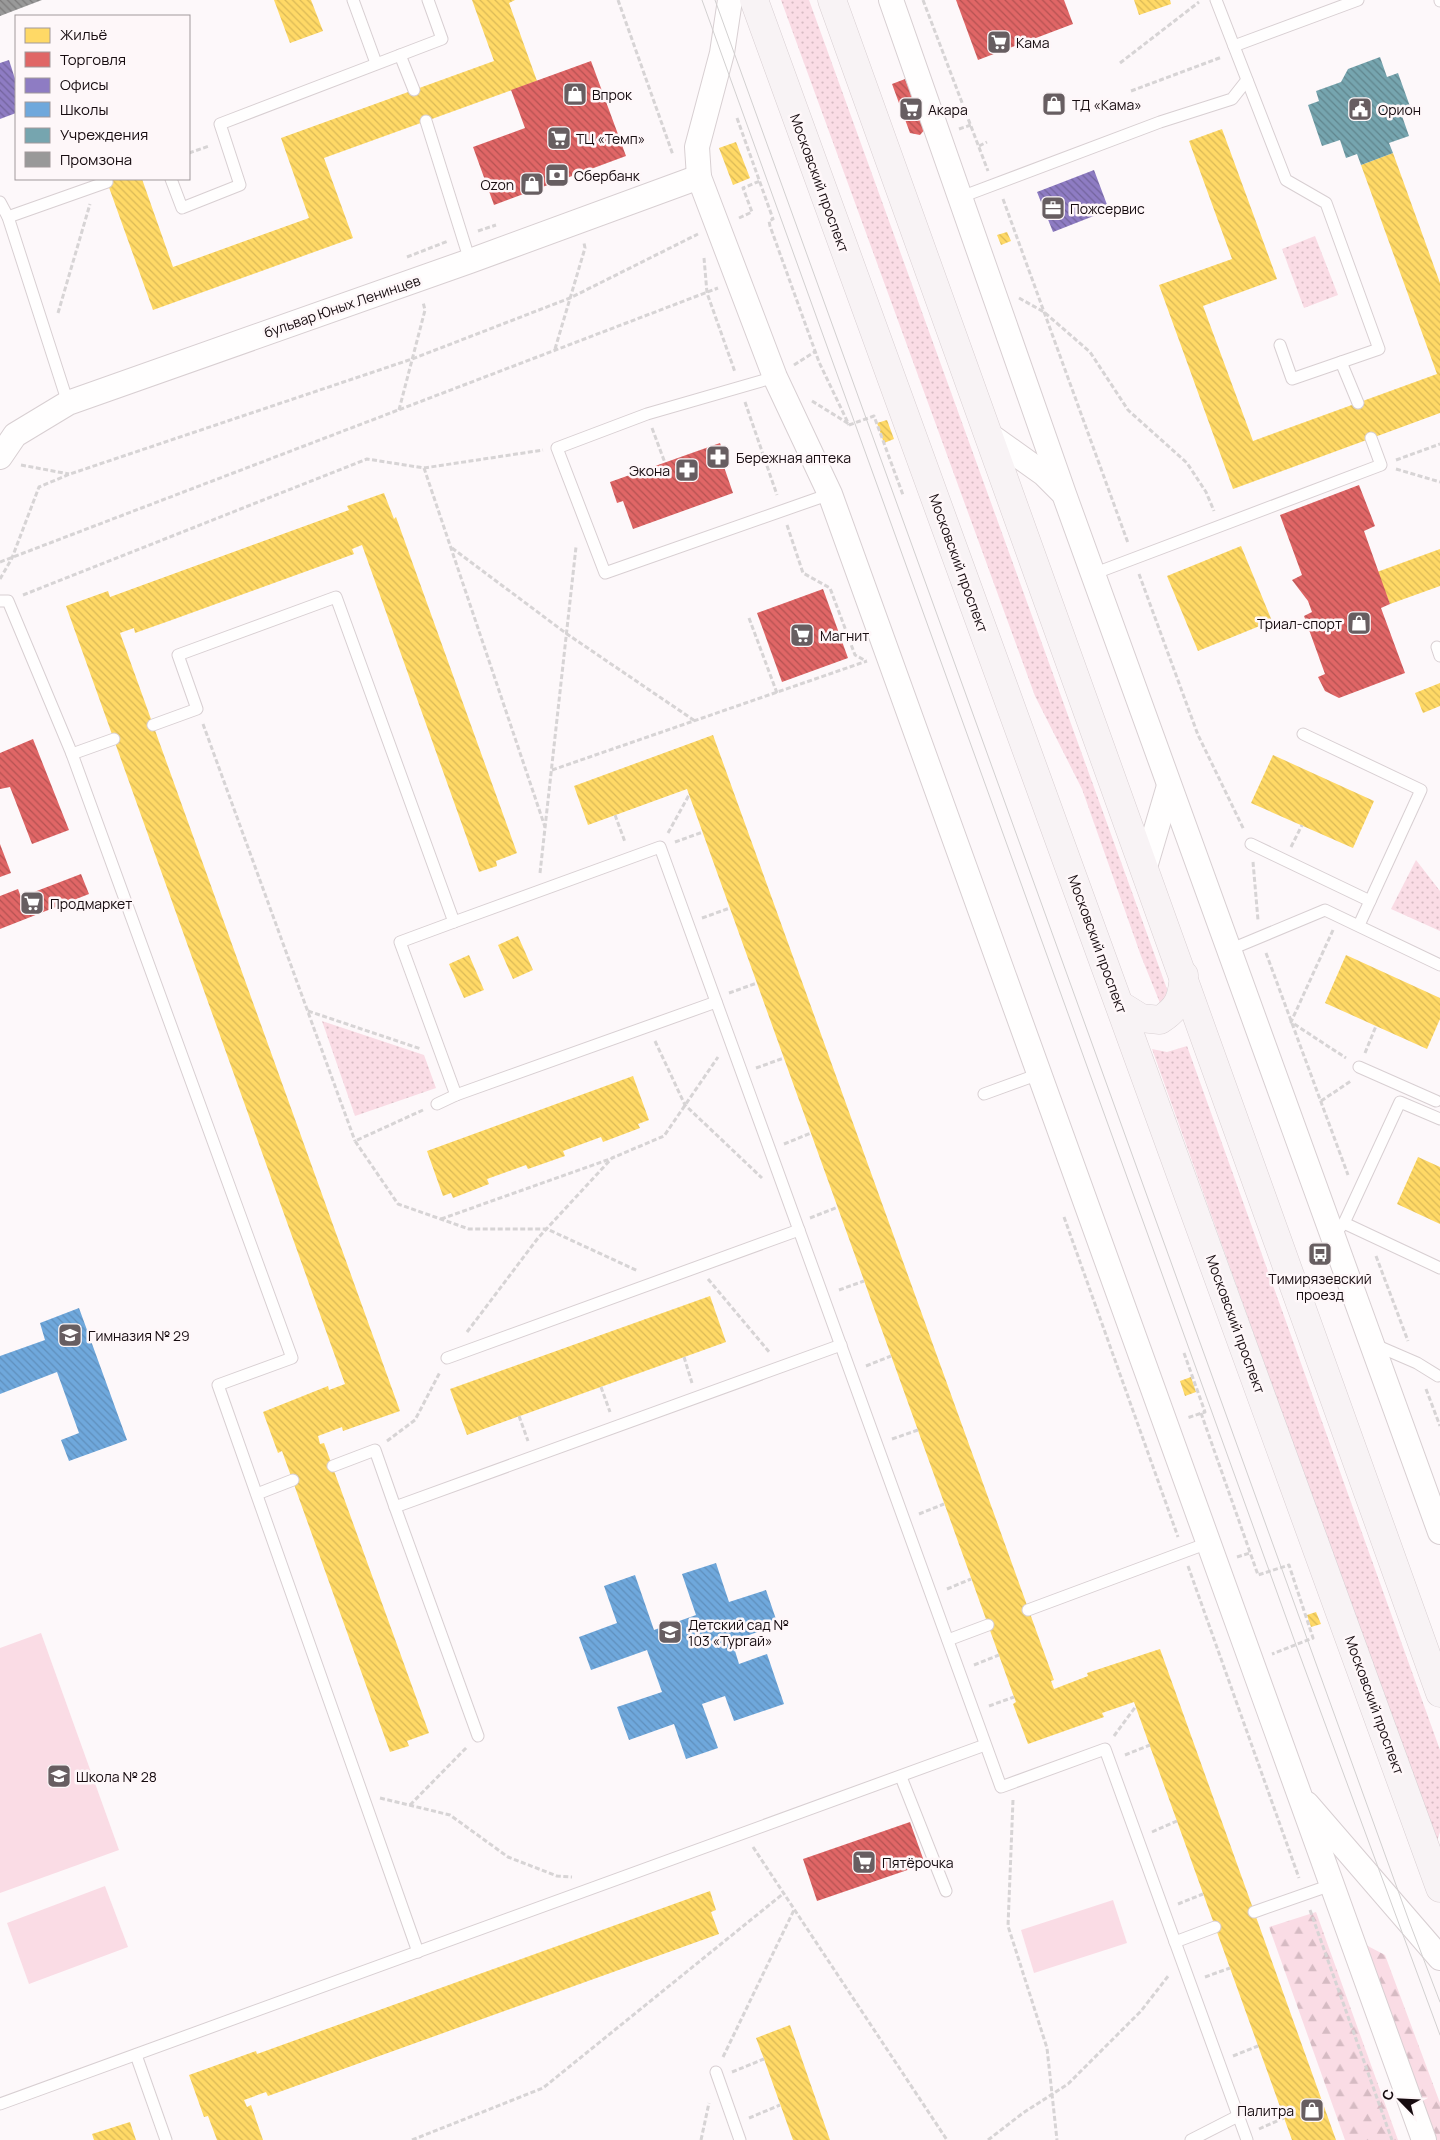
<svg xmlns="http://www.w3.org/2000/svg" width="1440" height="2140" viewBox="0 0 1440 2140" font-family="Manrope,sans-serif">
  <defs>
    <pattern id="grass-dots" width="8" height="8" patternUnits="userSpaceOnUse" patternTransform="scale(1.25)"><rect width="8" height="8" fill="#fadce5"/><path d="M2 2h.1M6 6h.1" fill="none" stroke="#d6bbc3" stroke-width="1.8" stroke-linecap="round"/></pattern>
    <pattern id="forest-firs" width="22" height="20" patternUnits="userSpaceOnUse" patternTransform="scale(1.25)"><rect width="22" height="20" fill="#fadce5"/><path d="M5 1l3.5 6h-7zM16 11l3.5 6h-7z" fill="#d6bbc3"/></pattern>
    <pattern id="homes-back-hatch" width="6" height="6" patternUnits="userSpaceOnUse" patternTransform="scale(1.25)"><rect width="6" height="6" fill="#ffd966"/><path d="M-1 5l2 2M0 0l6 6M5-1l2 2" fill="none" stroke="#dab957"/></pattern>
    <pattern id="shops-back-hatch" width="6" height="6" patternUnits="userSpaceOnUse" patternTransform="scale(1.25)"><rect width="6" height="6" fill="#e06666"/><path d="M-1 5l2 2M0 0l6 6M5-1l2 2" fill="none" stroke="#b55252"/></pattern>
    <pattern id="offices-back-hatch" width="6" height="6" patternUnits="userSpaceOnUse" patternTransform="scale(1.25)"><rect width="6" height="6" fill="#8e7cc3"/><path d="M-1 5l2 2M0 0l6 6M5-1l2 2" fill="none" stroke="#73649d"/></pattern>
    <pattern id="schools-back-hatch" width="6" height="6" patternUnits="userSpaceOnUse" patternTransform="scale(1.25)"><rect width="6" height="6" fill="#6fa8dc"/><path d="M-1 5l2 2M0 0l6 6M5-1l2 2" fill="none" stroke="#5f8fbc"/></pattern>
    <pattern id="public-back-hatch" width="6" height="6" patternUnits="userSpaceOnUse" patternTransform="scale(1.25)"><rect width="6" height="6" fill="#76a5af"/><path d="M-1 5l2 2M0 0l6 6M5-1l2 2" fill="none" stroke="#60858d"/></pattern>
    <pattern id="industry-back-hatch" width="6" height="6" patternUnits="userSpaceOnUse" patternTransform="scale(1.25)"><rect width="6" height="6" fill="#999"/><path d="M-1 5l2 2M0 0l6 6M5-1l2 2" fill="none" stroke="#7c7b7b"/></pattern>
  </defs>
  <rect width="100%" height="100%" fill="#fdf8fa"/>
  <g fill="url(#grass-dots)">
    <path d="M781,0h28l362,1000 -6,7 -5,-4 -19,-47 -59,-167 -47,-93z"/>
    <path d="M1315,236l23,59 -34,13 -22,-59z"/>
    <path d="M1416,860l24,31v40l-49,-22z"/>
    <path d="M322,1021l102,34 12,33 -81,28z"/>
    <path d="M1187,1046l253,704v82l-4,12 -284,-795 15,3z"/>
  </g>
  <g fill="url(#forest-firs)">
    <path d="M1316,1912l82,228h-53l-76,-213z"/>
    <path d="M1362,1943l23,12 55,148v37h-6l-49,-143z"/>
  </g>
  <g fill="#fadce5">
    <path d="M41,1633l78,217 -119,43v-245z"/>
    <path d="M105,1886l23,61 -99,37 -22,-61z"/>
    <path d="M1113,1900l14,43 -93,30 -13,-43z"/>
  </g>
  <g fill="url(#homes-back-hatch)">
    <path d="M274,0h37l12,31 -33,12z"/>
    <path d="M472,0h43l-6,3 28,78 -213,77 29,80 -200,72 -47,-131h36l31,88 136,-49 -28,-80 213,-77z"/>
    <path d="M1134,0h36l1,4 -32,11z"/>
    <path d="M1222,129l55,150 -74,27 50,135 184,-67 -76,-209 32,-12 47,130v130l-207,76 -74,-204 73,-26 -43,-118z"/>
    <path d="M736,142l14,36 -17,7 -14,-37z"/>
    <path d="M1007,232l4,9 -10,4 -4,-10z"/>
    <path d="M887,420l7,19 -10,4 -7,-20z"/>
    <path d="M384,493l10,26 2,-2 121,336 -21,8 1,5 -18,6 -117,-327 -10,4 2,5 -185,67 -34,12 -1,-5 -14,5 280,778 -57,20 -1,-4 -24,9 2,8 4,-1 105,290 -22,8 2,5 -19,6 -108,-301 -4,2 -15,-41 65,-26 1,4 16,-6 -279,-778 42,-15 2,6 239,-87 -2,-4z"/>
    <path d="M1241,546l31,75 -74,30 -31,-75z"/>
    <path d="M1440,549v37l-50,18 -13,-32z"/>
    <path d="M1440,683v23l-17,7 -8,-20z"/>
    <path d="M713,735l341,945 -3,1 3,8 34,-13 -1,-3 73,-24 176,491h-44l-158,-438 -32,11 2,4 -76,27 -15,-40 3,-2 -2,-5 -327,-908 -99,36 -14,-39z"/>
    <path d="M1273,755l101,46 -21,47 -102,-45z"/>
    <path d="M518,936l15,34 -20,9 -15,-34z"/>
    <path d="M469,955l15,35 -20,8 -15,-34z"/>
    <path d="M1346,955l94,43v21l-13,30 -102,-46z"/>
    <path d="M633,1076l16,44 -11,4 2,4 -37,14 -2,-5 -38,14 2,5 -37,13 -2,-4 -39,14 2,5 -36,14 -2,-5 -8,3 -16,-45z"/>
    <path d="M1418,1157l22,10v57l-43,-20z"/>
    <path d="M710,1296l16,46 -259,93 -17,-46z"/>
    <path d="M1191,1377l5,15 -11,4 -5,-15z"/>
    <path d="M1316,1612l5,12 -10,3 -4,-12z"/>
    <path d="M710,1891l6,19 -5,2 8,22 -451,162 -2,-4 -22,8 3,7 4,-2 12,35h-46l-9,-24 -4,1 -15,-42 67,-24 1,3z"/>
    <path d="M790,2025l40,115h-37l-29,-81 -8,-21z"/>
    <path d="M130,2122l6,18h-42l-2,-6z"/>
  </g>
  <g fill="url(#shops-back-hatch)">
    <path d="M956,0h108l9,24 -95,36z"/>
    <path d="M591,61l35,95 -132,49 -21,-58 52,-19 -14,-38z"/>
    <path d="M905,79l5,12 3,-1 14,37 -7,8 -10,-2 -18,-49z"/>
    <path d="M720,443l7,20 -4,1 10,29 -100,36 -10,-28 -6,2 -7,-21z"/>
    <path d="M1359,485l16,41 -11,5 26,73 -9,4 24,65 -66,25 -14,-7 -7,-14 7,-3 -21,-58 8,-4 -4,-11 -16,-21 10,-5 -22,-60z"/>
    <path d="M823,589l25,69 -66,24 -25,-69z"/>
    <path d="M33,739l36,91 -37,14 -22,-57 -10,2v-36z"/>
    <path d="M0,844l11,29 -11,4z"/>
    <path d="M81,874l8,20 -89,35v-33l18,-7 3,8z"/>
    <path d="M910,1822l15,42 -108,37 -14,-42z"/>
  </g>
  <g fill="url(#offices-back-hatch)">
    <path d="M9,60l7,22v31l-16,6v-56z"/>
    <path d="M1094,170l15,40 -56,22 -16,-40z"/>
  </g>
  <g fill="url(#schools-back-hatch)">
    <path d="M79,1308l48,132 -58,21 -8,-21 18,-7 -22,-61 -57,22v-38l45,-16 -5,-17z"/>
    <path d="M716,1563l13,39 37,-12 12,35 -46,16 7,23 28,-10 17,50 -50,17 -9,-25 -23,8 16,44 -32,11 -12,-35 -45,16 -12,-33 45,-15 -15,-42 -56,20 -12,-33 38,-14 -13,-37 31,-11 19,55 42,-15 -14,-41z"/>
  </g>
  <path fill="url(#public-back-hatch)" d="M1380,57l7,20 11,-4 14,39 -10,4 7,20 -20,7 4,10 -32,12 -4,-11 -11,4 -6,-18 -18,6 -14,-41 11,-4 -3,-10 25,-9 7,-13z"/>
  <path fill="url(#industry-back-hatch)" d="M0,0h42l-42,16z"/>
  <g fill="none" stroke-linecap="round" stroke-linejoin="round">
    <g stroke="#d8cfd2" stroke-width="13">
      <g id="lane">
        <path d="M353,0l23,63"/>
        <path d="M1216,0l70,180 40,23 53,146 -87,30 -12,-34"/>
        <path d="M1440,0v1"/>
        <path d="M1234,46l124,-46"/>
        <path d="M400,55l14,35"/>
        <path d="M426,121l44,140"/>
        <path d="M171,179l11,29 58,-23 -20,-61 222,-85 -14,-39"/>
        <path d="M961,197l199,-75 72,-23 15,-19"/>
        <path d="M0,202l8,15"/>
        <path d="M1341,362l17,41"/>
        <path d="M775,377l-128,37 -90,34 48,125 225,-79"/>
        <path d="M68,403l-60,-186 99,-35"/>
        <path d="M1093,574l288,-109 -10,-27"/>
        <path d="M0,601h8l64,153 220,604 -74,27 200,567"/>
        <path d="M1437,647l3,9"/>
        <path d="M153,725l44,-16 -19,-54 158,-58 118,325 206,-75 341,940 104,-38 142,391"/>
        <path d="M1303,734l118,56 -62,135"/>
        <path d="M72,754l42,-15"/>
        <path d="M1251,844l119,57"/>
        <path d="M454,922l-54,20 56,153"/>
        <path d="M1229,950l96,-40 115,55"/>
        <path d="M1359,1067l77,34"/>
        <path d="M984,1094l55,-20"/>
        <path d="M437,1104l19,-9 260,-93"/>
        <path d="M1344,1223l96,45"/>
        <path d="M1333,1236l11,-13 56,-121 40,17"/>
        <path d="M1373,1344l44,19 21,13"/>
        <path d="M447,1358l352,-128"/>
        <path d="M333,1466l42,-16 20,57 446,-162"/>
        <path d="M257,1494l36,-14"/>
        <path d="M395,1507l83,229"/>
        <path d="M1028,1610l180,-67"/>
        <path d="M948,1640l40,-15"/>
        <path d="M901,1777l45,114"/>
        <path d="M1254,1912l77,-27"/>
        <path d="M1175,1942l40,-15"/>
        <path d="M136,2055l30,85"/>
        <path d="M716,2072l24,68"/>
        <path d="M0,2104l985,-359"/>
        <path d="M1191,2140l47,-24"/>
      </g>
    </g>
    <g stroke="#d8cfd2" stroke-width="26">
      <g id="street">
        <path d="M730,0l-8,53 -25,94 2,30 76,200 55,117 594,1646"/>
        <path d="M891,0l173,494 376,1038"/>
        <path d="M988,434l56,40 17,17"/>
        <path d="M0,457l15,-22 53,-32 402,-142 229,-84"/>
        <path d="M1145,867l24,-81"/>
        <path d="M1307,1804l133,154"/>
      </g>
    </g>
    <g stroke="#d8cfd2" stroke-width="29">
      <g id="secondary">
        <path d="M754,0l686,1888"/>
        <path d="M832,0l608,1693"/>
        <path d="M1120,1005l21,13 19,2c19,-12 22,-22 24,-45"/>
      </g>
    </g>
    <g stroke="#d7d4d5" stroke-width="3" stroke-dasharray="5 2.5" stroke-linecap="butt">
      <path d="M618,0l55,155"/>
      <path d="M923,0l65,171"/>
      <path d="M1120,63l79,-61"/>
      <path d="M1131,91l91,-34"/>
      <path d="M737,118l36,101 -4,2 1,5 49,136 30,63"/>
      <path d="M959,129l12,-4"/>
      <path d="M979,146l8,-4"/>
      <path d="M189,153l20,-7"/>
      <path d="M1003,199l125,344"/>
      <path d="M739,218l13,-6 -9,-24 17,-7"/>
      <path d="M478,231l18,-6"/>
      <path d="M407,257l41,-16"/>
      <path d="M704,258l3,35 28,79"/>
      <path d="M1019,298l25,14 46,40 38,58 59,53 19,29 8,19"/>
      <path d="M58,313l32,-109"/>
      <path d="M555,349l30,-101 -1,-5"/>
      <path d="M794,365l22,-14"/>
      <path d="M812,401l37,23"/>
      <path d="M745,402l32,93"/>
      <path d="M399,410l26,-100 -2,-8"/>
      <path d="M849,425l25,-9 29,79"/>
      <path d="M652,428l13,35"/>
      <path d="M1396,460l44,-16"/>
      <path d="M21,465l48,9"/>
      <path d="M424,468l119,-18"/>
      <path d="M1396,469l44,13"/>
      <path d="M787,525l16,48 27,15 25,67 11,6"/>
      <path d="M452,548l115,86 128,87"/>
      <path d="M0,562l718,-274"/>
      <path d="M1139,574l59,161 46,95"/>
      <path d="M0,579l12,-21 27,-71 31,-13 342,-115 158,-61 128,-64"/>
      <path d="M23,595l344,-136 57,9 121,359"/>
      <path d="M749,618l28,75"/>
      <path d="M203,724l152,417"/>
      <path d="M552,770l315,-109"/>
      <path d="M615,815l10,27"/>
      <path d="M668,833l21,-38"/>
      <path d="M675,842l28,-10"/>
      <path d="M1291,847l11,-22"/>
      <path d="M1253,862l5,58"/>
      <path d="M540,873l36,-326"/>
      <path d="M702,918l28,-10"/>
      <path d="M1333,930l-42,92 55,36"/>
      <path d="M1266,953l82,222"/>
      <path d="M729,993l28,-10"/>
      <path d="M308,1011l113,38"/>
      <path d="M655,1041l30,64 77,73"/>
      <path d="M1365,1053l11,-27"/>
      <path d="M756,1068l28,-10"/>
      <path d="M1321,1101l30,-20"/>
      <path d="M423,1110l-68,31 43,63 71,25h78l91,42"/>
      <path d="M784,1144l27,-11"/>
      <path d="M1064,1217l114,320"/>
      <path d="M810,1218l28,-11"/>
      <path d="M441,1219l169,-60"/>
      <path d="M1376,1256l32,85"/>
      <path d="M708,1279l62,74"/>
      <path d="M839,1290l25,-9"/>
      <path d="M467,1332l71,-94 74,-80 52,-22 54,-79"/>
      <path d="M1184,1353l21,59 -18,6"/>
      <path d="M684,1357l8,26"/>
      <path d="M866,1366l25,-10"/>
      <path d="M601,1387l9,25"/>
      <path d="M1426,1389l14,37"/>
      <path d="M1201,1413l57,162 31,-10 24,73 -41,16"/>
      <path d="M519,1416l9,25"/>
      <path d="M892,1439l26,-9"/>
      <path d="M387,1441l28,-21 25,-48"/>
      <path d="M919,1514l25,-10"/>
      <path d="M1237,1557l13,-4"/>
      <path d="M1188,1566l111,312"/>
      <path d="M947,1589l24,-10"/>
      <path d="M974,1665l25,-10"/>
      <path d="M989,1706l25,-9"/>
      <path d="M1114,1736l22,-30"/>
      <path d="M1125,1755l25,-10"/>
      <path d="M380,1798l70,17 58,42 49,19 15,1"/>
      <path d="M1013,1800l-5,126 39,122 10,92"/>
      <path d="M410,1805l57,-58"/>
      <path d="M1152,1832l25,-11"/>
      <path d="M753,1847l194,293"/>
      <path d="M1178,1904l25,-10"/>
      <path d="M1310,1910l82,230"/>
      <path d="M1205,1977l25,-9"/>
      <path d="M1233,2056l25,-10"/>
      <path d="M723,2057l71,-147"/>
      <path d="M732,2072l32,-13"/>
      <path d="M749,2118l31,-13"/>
      <path d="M1259,2129l25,-11"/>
      <path d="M412,2140l131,-52 241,-195"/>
      <path d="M701,2140l8,-37"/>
      <path d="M988,2140l35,-27 45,-29 73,-73 28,-36"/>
    </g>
    <use href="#lane" stroke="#fffefe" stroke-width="11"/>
    <use href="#street" stroke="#fffefe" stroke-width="24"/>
    <use href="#secondary" stroke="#f8f3f5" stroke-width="28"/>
    <g stroke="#d2d0d0" stroke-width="1">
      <path d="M702,0l594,1645 144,390"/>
      <path d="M715,0l694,1921 31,81"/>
    </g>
  </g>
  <defs>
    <g id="supermarket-square" transform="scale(1.25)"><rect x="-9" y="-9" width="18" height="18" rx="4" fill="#675e61" stroke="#fef7f9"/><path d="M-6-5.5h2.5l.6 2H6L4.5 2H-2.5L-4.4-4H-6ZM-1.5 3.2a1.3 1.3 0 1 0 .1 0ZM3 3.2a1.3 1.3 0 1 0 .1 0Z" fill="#fff"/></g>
    <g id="shop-square" transform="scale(1.25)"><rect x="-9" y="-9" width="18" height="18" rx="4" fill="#675e61" stroke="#fef7f9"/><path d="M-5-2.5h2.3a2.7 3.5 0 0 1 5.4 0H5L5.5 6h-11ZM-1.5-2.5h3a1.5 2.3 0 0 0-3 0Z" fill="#fff"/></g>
    <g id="civic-square" transform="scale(1.25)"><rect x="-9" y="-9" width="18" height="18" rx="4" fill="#675e61" stroke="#fef7f9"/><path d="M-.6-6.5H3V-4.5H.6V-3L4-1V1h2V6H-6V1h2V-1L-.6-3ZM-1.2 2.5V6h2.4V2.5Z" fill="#fff"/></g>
    <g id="bank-square" transform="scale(1.25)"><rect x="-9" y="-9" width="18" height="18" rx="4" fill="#675e61" stroke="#fef7f9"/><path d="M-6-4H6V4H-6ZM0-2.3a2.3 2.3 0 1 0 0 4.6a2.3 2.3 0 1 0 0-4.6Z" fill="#fff"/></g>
    <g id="office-square" transform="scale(1.25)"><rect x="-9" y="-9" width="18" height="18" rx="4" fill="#675e61" stroke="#fef7f9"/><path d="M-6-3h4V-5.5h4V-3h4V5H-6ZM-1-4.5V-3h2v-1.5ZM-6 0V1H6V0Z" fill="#fff"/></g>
    <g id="pharmacy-square" transform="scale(1.25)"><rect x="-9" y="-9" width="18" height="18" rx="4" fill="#675e61" stroke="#fef7f9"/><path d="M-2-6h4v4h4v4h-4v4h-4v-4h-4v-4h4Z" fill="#fff"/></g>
    <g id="bus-square" transform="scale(1.25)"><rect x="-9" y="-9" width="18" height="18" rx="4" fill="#675e61" stroke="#fef7f9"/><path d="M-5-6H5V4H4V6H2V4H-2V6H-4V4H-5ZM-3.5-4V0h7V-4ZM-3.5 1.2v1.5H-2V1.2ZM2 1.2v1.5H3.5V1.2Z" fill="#fff"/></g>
    <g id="school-square" transform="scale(1.25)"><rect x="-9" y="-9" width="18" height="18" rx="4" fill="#675e61" stroke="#fef7f9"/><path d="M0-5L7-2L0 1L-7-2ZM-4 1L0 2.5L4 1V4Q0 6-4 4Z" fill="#fff"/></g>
  </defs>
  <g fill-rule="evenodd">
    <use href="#supermarket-square" x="999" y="42"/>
    <use href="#shop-square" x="575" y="94"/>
    <use href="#shop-square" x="1054" y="104"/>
    <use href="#supermarket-square" x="911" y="109"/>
    <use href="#civic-square" x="1360" y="109"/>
    <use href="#supermarket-square" x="559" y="138"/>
    <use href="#bank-square" x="557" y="175"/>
    <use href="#shop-square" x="532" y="184"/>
    <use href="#office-square" x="1053" y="208"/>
    <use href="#pharmacy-square" x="718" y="457"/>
    <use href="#pharmacy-square" x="687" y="470"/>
    <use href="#shop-square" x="1359" y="623"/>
    <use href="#supermarket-square" x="802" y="635"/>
    <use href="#supermarket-square" x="32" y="903"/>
    <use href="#bus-square" x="1320" y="1254"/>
    <use href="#school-square" x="70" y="1335"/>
    <use href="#school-square" x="670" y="1632"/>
    <use href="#school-square" x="59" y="1776"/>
    <use href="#supermarket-square" x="864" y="1862"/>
    <use href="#shop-square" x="1312" y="2110"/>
  </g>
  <g text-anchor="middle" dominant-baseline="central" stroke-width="5" stroke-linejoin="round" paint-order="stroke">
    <g font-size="14" fill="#160b0f" stroke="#fef7f9" text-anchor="start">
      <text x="1016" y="42">Кама</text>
      <text x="592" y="94">Впрок</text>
      <text x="1072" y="104">ТД «Кама»</text>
      <text x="928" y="109">Акара</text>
      <text x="1378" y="109">Орион</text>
      <text x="576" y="138">ТЦ «Темп»</text>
      <text x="574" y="175">Сбербанк</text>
      <text x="514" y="184" text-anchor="end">Ozon</text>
      <text x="1070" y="208">Пожсервис</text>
      <text x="736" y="457">Бережная аптека</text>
      <text x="670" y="470" text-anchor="end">Экона</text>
      <text x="1342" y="623" text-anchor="end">Триал-спорт</text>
      <text x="820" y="635">Магнит</text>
      <text x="50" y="903">Продмаркет</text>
      <text x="1320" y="1278" text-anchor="middle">Тимирязевский<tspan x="1320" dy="16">проезд</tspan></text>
      <text x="88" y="1335">Гимназия № 29</text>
      <text x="688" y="1624">Детский сад №<tspan x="688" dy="16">103 «Тургай»</tspan></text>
      <text x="76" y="1776">Школа № 28</text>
      <text x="882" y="1862">Пятёрочка</text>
      <text x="1294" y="2110" text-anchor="end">Палитра</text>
    </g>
    <g font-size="14" fill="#160b0f" stroke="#fef7f9">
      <text transform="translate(820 183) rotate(70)">Московский проспект</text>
      <text transform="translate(342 306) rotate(-19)">бульвар Юных Ленинцев</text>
      <text transform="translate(959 563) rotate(70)">Московский проспект</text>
      <text transform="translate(1098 944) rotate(70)">Московский проспект</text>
      <text transform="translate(1236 1324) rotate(70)">Московский проспект</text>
      <text transform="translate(1375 1705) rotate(70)">Московский проспект</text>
    </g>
  </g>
  <rect x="15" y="15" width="175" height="165" fill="#fef7f9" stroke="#a1999b"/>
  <rect x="25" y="28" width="25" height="15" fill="#ffd966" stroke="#a1999b"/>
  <text x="60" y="40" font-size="15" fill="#160b0f">Жильё</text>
  <rect x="25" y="52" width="25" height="15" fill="#e06666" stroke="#a1999b"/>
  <text x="60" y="65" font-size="15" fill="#160b0f">Торговля</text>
  <rect x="25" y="78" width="25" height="15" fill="#8e7cc3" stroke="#a1999b"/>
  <text x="60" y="90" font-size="15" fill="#160b0f">Офисы</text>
  <rect x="25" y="102" width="25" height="15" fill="#6fa8dc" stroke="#a1999b"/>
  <text x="60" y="115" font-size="15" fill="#160b0f">Школы</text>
  <rect x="25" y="128" width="25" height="15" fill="#76a5af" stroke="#a1999b"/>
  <text x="60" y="140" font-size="15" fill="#160b0f">Учреждения</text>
  <rect x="25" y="152" width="25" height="15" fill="#999999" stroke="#a1999b"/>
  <text x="60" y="165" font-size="15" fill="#160b0f">Промзона</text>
  <g transform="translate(1400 2100) rotate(294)" stroke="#fef7f9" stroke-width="4" paint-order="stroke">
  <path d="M0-4L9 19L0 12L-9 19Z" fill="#160b0f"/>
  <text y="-8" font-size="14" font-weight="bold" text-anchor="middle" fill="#160b0f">С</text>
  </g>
</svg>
